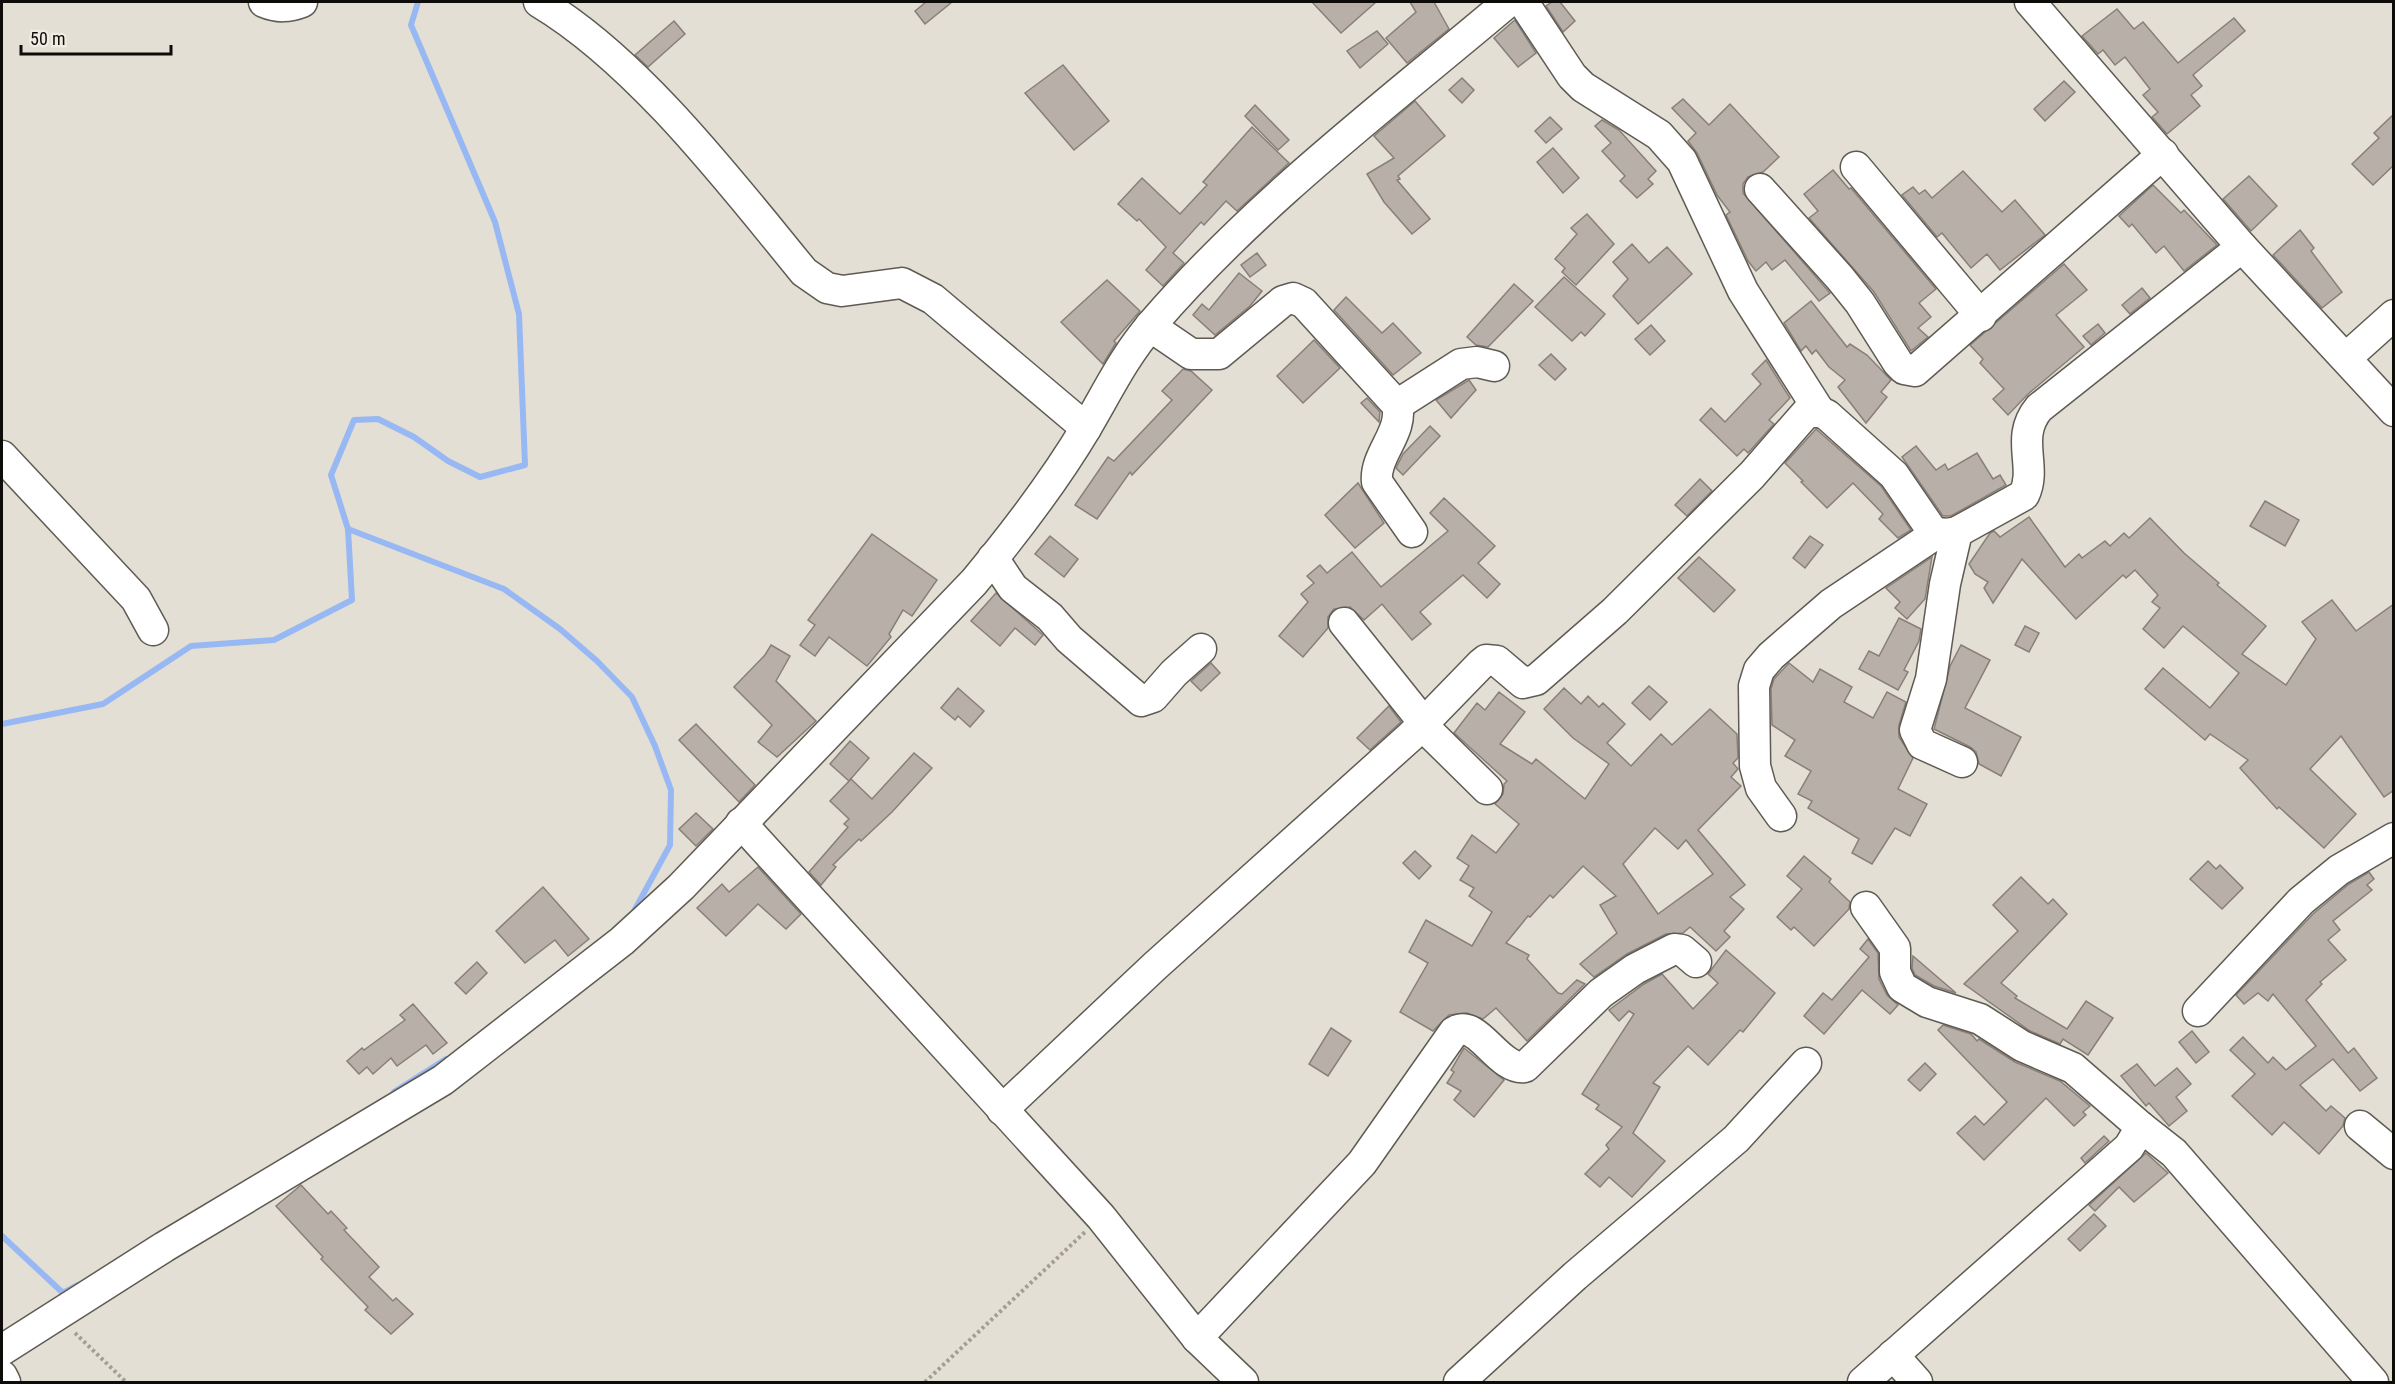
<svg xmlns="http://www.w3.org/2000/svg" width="2395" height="1384" viewBox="0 0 2395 1384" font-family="'Roboto Condensed',sans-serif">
  <rect width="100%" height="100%" fill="#e4dfd5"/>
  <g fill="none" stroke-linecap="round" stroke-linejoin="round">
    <g stroke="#98b8f4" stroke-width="6">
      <path d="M348,529l156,60 56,40 37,32 35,36 23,49 16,44 -1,55 -38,70"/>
      <path d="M2,724l101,-20 88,-58 83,-6 78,-40 -4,-71 -17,-54 23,-55 24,-1 36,18 34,24 32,16 45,-12 -6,-151 -24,-92 -84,-197 7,-23"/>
      <path d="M394,1092l52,-33"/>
      <path d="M2,1236l61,57 15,-8"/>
    </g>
  </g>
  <g fill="#b8afa8" stroke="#887f79" stroke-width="1.5" fill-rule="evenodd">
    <path d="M926,2h26l-27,22 -10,-13z"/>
    <path d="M1312,2h64l-35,31z"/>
    <path d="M1410,2h24l15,27 -42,34 -21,-25 30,-26z"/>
    <path d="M1552,2h8l15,19 -12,11 -17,-26z"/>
    <path d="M2117,9l17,20 9,-7 35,41 56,-45 11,13 -52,44 9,11 -11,9 9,11 -33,28 -15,-17 6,-5 -15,-17 7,-6 -25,-32 -10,8 -12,-15 -5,4 -16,-18z"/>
    <path d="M1515,20l21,33 -18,14 -24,-29z"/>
    <path d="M674,21l11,13 -37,33 -13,-12z"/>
    <path d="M1377,31l11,13 -28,24 -13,-17z"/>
    <path d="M1063,65l46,56 -35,29 -49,-57z"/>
    <path d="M1462,78l12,12 -12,13 -13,-13z"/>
    <path d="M2064,81l11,11 -30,29 -11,-12z"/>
    <path d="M1683,99l26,26 21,-21 49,53 -16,15 -15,5 -5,7v9l87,100 -11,8 -34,-41 -13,10 -6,-8 -10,9 -8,-10 -22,-46 4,-3 -13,-17 -20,-42 -9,-12 8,-8 -24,-25z"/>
    <path d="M1415,101l30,35 -47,40 2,3 -3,1 33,39 -18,15 -28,-32 -17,-28 27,-16 -20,-22z"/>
    <path d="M1255,105l34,35 -11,10 -33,-34z"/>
    <path d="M2394,114v51l-21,20 -21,-21 27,-26 -5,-5z"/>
    <path d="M1550,117l12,12 -16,14 -11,-12z"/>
    <path d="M1602,120l17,10 37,41 -8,8 5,5 -16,14 -17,-17 5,-5 -23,-25 9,-8 -16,-17z"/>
    <path d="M1252,127l37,36 -52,48 -11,-10 -22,24 -3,-3 -28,31 11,10 -21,23 -17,-16 20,-23 -27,-28 -2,2 -19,-17 24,-26 38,36 27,-29 -4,-3z"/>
    <path d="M1553,148l26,30 -16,15 -26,-31z"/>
    <path d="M1833,170l16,19 2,-1 85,101 -17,14 12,14 -13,11 10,9 -17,14 -37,-59 -65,-74 9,-7 -14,-17z"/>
    <path d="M1963,171l39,41 13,-12 30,35 -45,35 -13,-16 -16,14 -29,-35 -5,4 -35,-42 11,-8 6,7 6,-4 7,8z"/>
    <path d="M2249,176l28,30 -26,25 -28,-32z"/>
    <path d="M2153,185l28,28 3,-3 33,35 -33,26 -20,-25 -8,7 -24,-29 -3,3 -10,-11z"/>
    <path d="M1587,214l27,30 -38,41 -14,-13 3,-4 -10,-9 22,-25 -6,-6z"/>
    <path d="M2300,230l14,18 -3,3 31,41 -20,16 -49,-53z"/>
    <path d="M1632,244l17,19 18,-16 25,27 -54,50 -25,-28 15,-17 -15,-17z"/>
    <path d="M1257,253l9,12 -16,12 -9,-12z"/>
    <path d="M2064,264l23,26 -31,25 28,32 -56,47 -20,21 -15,-16 11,-10 -24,-26 3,-4 -13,-14z"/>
    <path d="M1239,273l23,18 -12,15 -35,29 -22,-20 9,-11 7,6z"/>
    <path d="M1564,277l41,37 -20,22 -4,-4 -9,9 -37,-34z"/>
    <path d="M1107,280l33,31 -26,30 2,2 -13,21 -42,-42z"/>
    <path d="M1514,284l19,17 -45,46 -12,-2 -9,-8z"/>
    <path d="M2142,288l8,10 -20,16 -8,-9z"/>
    <path d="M1346,297l36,36 11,-10 28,30 -28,22 -59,-65z"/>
    <path d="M1811,301l36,46 3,-3 17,11 24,25 -10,12 6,5 -21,26 -28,-36 7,-7 -16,-13 -13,-17 -4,4 -6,-8 -5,5 -17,-28z"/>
    <path d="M2098,324l7,9 -14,12 -8,-9z"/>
    <path d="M1651,325l14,16 -15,14 -15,-16z"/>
    <path d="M1314,340l26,28 -37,35 -26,-27z"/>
    <path d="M1551,354l15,15 -11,11 -16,-15z"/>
    <path d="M1766,360l24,38 -21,22 5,4 -26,29 -4,-4 -7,7 -37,-36 11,-12 14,14 36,-38 -9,-10z"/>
    <path d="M1183,369l8,2 21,19 -80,85 -2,-3 -33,47 -22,-14 33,-48 6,4 58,-61 -10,-9z"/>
    <path d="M1469,380l7,10 -25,28 -15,-18z"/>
    <path d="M1367,398l13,14 -1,10 -18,-19z"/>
    <path d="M1430,426l10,10 -37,39 -7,-7 7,-14z"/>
    <path d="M1816,429l65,57 30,44 -13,8 -19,-19 4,-5 -30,-31 -26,25 -26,-26 2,-1 -18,-18z"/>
    <path d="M1916,446l20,24 9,-6 3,6 29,-17 16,26 7,-4 6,10 -55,31h-8l-41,-59z"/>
    <path d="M1700,479l12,12 -25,25 -12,-11z"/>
    <path d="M1358,483l26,40 -29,25 -30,-33z"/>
    <path d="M1444,498l51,48 -17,17 22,21 -13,14 -24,-23 -43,37 11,12 -19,16 -30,-36 -18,16 -14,-13 -16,2 -6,8v11l-25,29 -24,-21 29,-34 -7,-8 13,-11 -7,-7 13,-11 7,8 25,-21 29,35 67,-56 -18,-18z"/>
    <path d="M2265,501l34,19 -14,26 -35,-20z"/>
    <path d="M2029,517l36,50 14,-13 3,4 23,-17 5,5 14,-13 5,5 21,-20 34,35 35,30 -2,2 49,41 -24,28 44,31 30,-46 -14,-17 30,-22 24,31 38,-27v186l-10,7 -43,-61 -31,33 46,45 -32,34 -45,-41 -2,2 -37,-41 8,-8 -38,-26 -5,6 -60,-51 18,-21 47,40 29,-35 -56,-47 -19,22 -21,-19 17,-21 -8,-6 6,-7 -23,-25 -9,8 -3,-3 -47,44 -54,-60 -29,44 -9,-15 4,-6 -13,-8 -6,-10 21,-31 4,-2 6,6z"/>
    <path d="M872,534l65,46 -25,36 -9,-6 -14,24 2,3 -24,29 -38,-29 -14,19 -15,-11 15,-20 -7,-5z"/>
    <path d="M1050,536l28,23 -14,18 -29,-23z"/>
    <path d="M1810,536l13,9 -18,23 -12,-10z"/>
    <path d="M1699,557l36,33 -21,22 -36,-34z"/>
    <path d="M1932,557l-7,42 -18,20 -12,-11 5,-6 -14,-14z"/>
    <path d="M996,593l47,42 -8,10 -20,-17 -15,18 -29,-25z"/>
    <path d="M1899,618l22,11 -2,12 -15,29 4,2 -10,18 -39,-21 10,-18 10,5z"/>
    <path d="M2025,626l14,7 -10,19 -14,-7z"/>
    <path d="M771,645l19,11 -14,25 40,40 -39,36 -19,-15 14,-17 -38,-38 31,-32z"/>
    <path d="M1961,645l29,15 -25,48 56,29 -20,39 -22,-12 -3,-12 -6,-5 -36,-18 16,-63z"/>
    <path d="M1211,663l9,10 -19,18 -10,-10z"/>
    <path d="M1789,663l24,19 7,-13 32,18 -8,15 29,16 14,-26 19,10 -7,23v12l14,21 -15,31 29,15 -17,32 -15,-8 -23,36 -20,-11 7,-14 -51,-31 4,-7 -14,-7 13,-23 -26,-15 10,-16 -23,-15 -1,-36 3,-10z"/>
    <path d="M1649,686l18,16 -17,18 -18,-17z"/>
    <path d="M958,688l26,23 -14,16 -12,-11 -3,4 -14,-12z"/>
    <path d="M1564,688l17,16 7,-8 11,11 4,-4 22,21 -18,19 24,23 30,-32 11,11 38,-36 27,25 1,24 -5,5 5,6 -7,8 10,9 -43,44 47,55 -15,12 14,12 -20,22 6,6 -14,14 -26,-24 -7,6 -17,1 -39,20 -33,23 -14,-13 37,-31 -17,-28 16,-9 -33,-30 -30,32 -3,-3 -20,22 -2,-1 -22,27 23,12 -2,4 31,34 4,1 15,-14 8,4 -58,57 -31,-33 -13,11 -16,-6 -18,2 -16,16 -33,-19 28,-49 -19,-11 17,-32 46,26 20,-34 -23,-16 5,-8 -14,-8 9,-14 -12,-8 15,-23 24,18 23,-29 -24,-20 8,-10 1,-10 3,-3 -53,-48 23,-30 8,7 14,-18 26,20 -25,32 32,20 4,-5 49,40 24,-35 -36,-26 -29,-29zM1655,828l23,21 8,-9 27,34 -55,40 -35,-50z"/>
    <path d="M1389,706l12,16 -31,28 -13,-12z"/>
    <path d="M696,724l59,61 -16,17 -60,-62z"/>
    <path d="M850,741l19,17 -20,23 -19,-17z"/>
    <path d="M914,753l18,15 -40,44 -31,29 -2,-2 -26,26 3,2 -15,18 -12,-13 39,-45 -4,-3 5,-5 -19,-18 21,-22 21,20z"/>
    <path d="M696,813l17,16 -17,17 -17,-17z"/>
    <path d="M1415,851l16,15 -12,13 -16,-16z"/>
    <path d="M1804,856l27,23 -2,3 21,20 -1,7 -35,37 -20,-19 -3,3 -14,-13 25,-28 -15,-13z"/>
    <path d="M2208,861l8,8 4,-4 23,23 -21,21 -32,-30z"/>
    <path d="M758,867l43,47 -15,15 -28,-25 -32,32 -29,-28 25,-24 7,8z"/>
    <path d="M2369,872l5,7 -7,6 5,5 -39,31 7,9 -12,10 18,20 -26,22 2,2 -16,16 42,53 6,-5 23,30 -17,13 -27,-32 -33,26 26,26 5,-5 14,12 -2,8 -24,28 -35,-32 -12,13 -40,-39 23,-22 -25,-24 13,-13 25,26 5,-6 13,13 30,-24 -43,-52 -5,7 -10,-8 -14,11 -8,-9 77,-81 36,-30z"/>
    <path d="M2021,877l27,27 5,-5 14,15 -66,69 16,13 -2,2 52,31 19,-28 27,17 -25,37 -25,-16 -3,5 -30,-13 -66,-47 54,-53 -25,-26z"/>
    <path d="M543,887l46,52 -21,17 -13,-16 -30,23 -29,-32z"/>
    <path d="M1868,939l10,14 1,26 8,16 11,10 -8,9 -28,-24 -38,44 -20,-18 19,-23 9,7 37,-43 -9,-8z"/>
    <path d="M1726,950l49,43 -32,39 -3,-2 -32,35 -20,-19 -35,37 7,4 -27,46 32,28 -33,36 -23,-20 -9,10 -15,-13 24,-25 -3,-4 16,-18 -26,-18 3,-4 -17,-11 52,-80 -5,-3 -10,10 -10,-11 35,-26 18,-10 31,35 25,-26 -10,-9z"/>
    <path d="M1913,956l43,37 -22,-7 -19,-11 -3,-7z"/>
    <path d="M477,962l10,11 -21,21 -11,-11z"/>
    <path d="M413,1004l34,39 -14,11 -7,-9 -29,21 -6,-8 -18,16 -6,-7 -8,7 -12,-13 15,-13 2,2 41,-30 -5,-5z"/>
    <path d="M1943,1025l28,9 6,7 2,-2 36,23 45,19 30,25 -7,6 3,3 -12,11 -28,-28 -62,62 -27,-27 18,-17 9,9 23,-23 -69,-72z"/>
    <path d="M1331,1028l20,13 -23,35 -19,-12z"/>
    <path d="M2192,1031l17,21 -13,11 -17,-21z"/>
    <path d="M1464,1048l40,32 -30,37 -20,-17 7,-9 -14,-8 7,-11 -3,-2z"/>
    <path d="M1925,1063l11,11 -16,17 -12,-11z"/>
    <path d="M2137,1064l18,22 22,-18 14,16 -15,13 11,14 -18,15 -20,-23 -3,3 -25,-30z"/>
    <path d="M2104,1136l5,5 -24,22 -4,-5z"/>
    <path d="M2146,1153l22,20 -34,29 -15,-15 -24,24 -6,-6z"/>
    <path d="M301,1185l27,29 3,-3 16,17 -3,2 35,37 -10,10 24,24 3,-3 17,16 -22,20 -26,-24 3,-3 -47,-48 2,-2 -47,-51z"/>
    <path d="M2094,1214l12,12 -26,25 -12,-12z"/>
  </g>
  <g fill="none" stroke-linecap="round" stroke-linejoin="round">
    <g stroke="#5f5b53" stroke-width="33">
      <g id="minor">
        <path d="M264,2c14,6 25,5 38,0"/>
        <path d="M539,2c99,59 192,181 265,270l23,16 15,3 60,-8 31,16 153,129"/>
        <path d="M1523,2l49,74 11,11 76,48 23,26 61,130 77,121"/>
        <path d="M2030,2l212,245 152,164"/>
        <path d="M1856,167l125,149"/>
        <path d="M1760,189l80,89 20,25 38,60 6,6 11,2 248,-217"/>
        <path d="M1150,326l41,28h28l64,-53 10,-3 11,5 93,102c7,27 -23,50 -20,77l35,50"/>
        <path d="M2346,358l48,-43"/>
        <path d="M1397,405l64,-41 16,-2 17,4"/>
        <path d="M2,456l134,143 17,31"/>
        <path d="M1957,532l-12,52 -14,95 -16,51 7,14 40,18"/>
        <path d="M993,558l20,30 37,29 19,22 72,62 12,-4 21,-24 27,-24"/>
        <path d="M1344,623l80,100"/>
        <path d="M1422,725l65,64"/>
        <path d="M1781,816l-20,-28 -6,-22 -1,-80 5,-16 12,-14 60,-52 106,-71"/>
        <path d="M741,823l360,394 96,121 46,44"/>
        <path d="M1866,907l29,41v24l7,15 25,15 53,17 42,27 51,22 68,59"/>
        <path d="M2198,1011l103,-110 38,-31 55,-32"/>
        <path d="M1002,1110l153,-144 256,-230 70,-72 5,-4 11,1 26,22 13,-3 79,-69 137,-136 55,-63h13l7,3 67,60 37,54 6,4 11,1 9,-2 67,-37c14,-29 -10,-57 15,-87l203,-161"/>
        <path d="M2360,1126l34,28"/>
        <path d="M1197,1338l165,-175 92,-131c24,-15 44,39 71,35l76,-74 34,-24 39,-20 8,1 14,12"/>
        <path d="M2,1350l162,-103 279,-167 179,-139 59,-54 293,-305c39,-47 81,-102 112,-154 22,-37 37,-70 66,-104 105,-122 234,-219 356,-322"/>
        <path d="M1893,1355l24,27"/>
        <path d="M2,1376l3,6"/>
        <path d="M1459,1382l116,-106 161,-137 70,-76"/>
        <path d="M1863,1382l266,-235 12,-20 33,26 199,229"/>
      </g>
    </g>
    <g stroke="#a29d96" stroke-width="4" stroke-dasharray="3 3" stroke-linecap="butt">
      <path d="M75,1333l51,49"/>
      <path d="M925,1382l160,-150"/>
    </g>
    <use href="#minor" stroke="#fff" stroke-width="30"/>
  </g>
  <rect width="2395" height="1384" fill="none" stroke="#0e0c09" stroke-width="6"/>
  <path d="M21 45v9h150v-9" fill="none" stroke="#0e0c09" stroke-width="3"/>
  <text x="30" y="45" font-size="18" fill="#0e0c09" stroke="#f1ece2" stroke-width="4.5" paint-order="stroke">50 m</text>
</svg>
